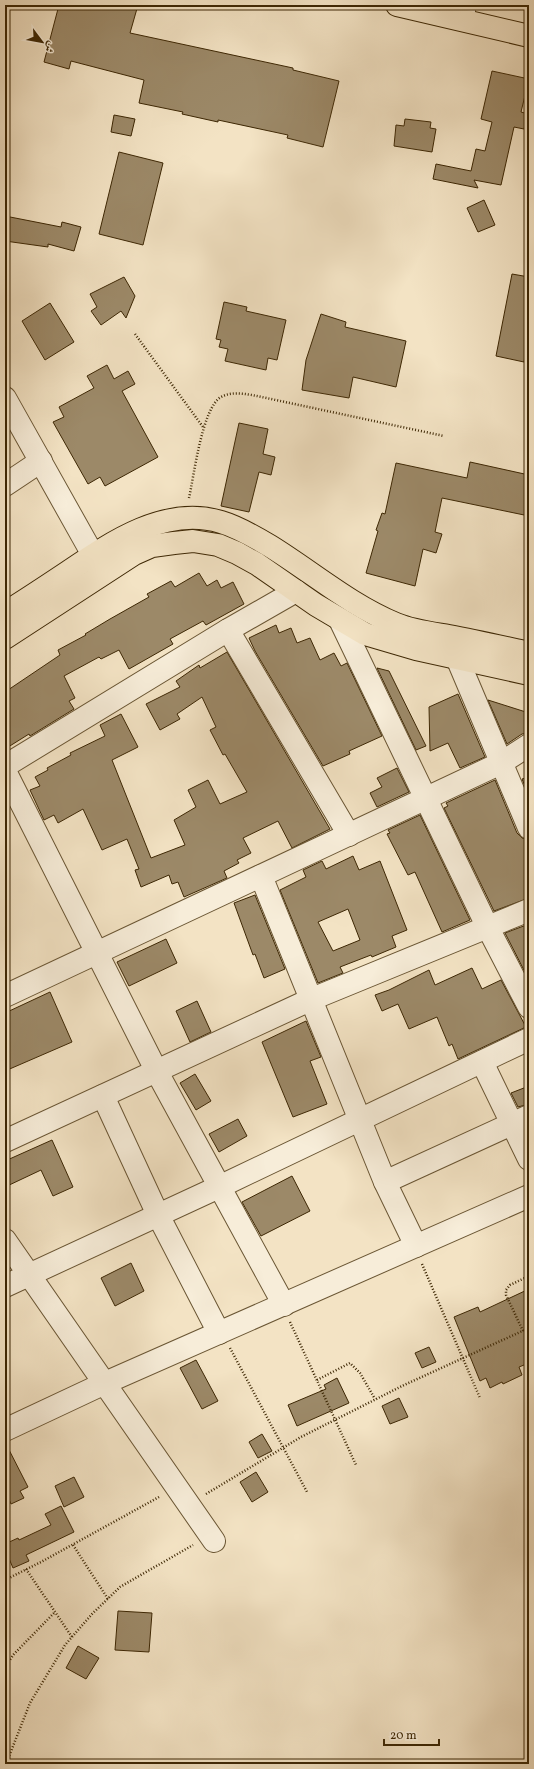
<svg xmlns="http://www.w3.org/2000/svg" width="534" height="1769" viewBox="0 0 534 1769" font-family="Vollkorn,Amiri,serif">
  <rect width="100%" height="100%" fill="#f3e3c4"/>
  <filter id="stains"><feTurbulence type="fractalNoise" baseFrequency=".005" numOctaves="4"/><feColorMatrix values="0 0 0 0 .2 0 0 0 0 .09 0 0 0 0 .02 0 0 0 .5 -.17"/></filter>
  <radialGradient id="worn" r=".72"><stop offset=".6" stop-color="#630" stop-opacity="0"/><stop offset="1" stop-color="#630" stop-opacity=".3"/></radialGradient>
  <g fill="#9c8968" stroke="#3d2704" fill-rule="evenodd">
    <path d="M59,5h79l-8,28 163,35v2l46,11 -16,66 -36,-9 1,-3 -70,-15v2l-36,-8 1,-2 -44,-9 5,-23 -73,-19 -2,8 -25,-7z"/>
    <path d="M492,71l37,8 -8,33 7,2 -4,15 -10,-2 -13,58 -27,-5 4,8 -45,-9 3,-15 35,7 5,-22 9,2 7,-29 -11,-3z"/>
    <path d="M114,115l21,4 -4,17 -20,-4z"/>
    <path d="M405,119l26,3 -1,6 6,1 -4,23 -38,-6 2,-21 8,1z"/>
    <path d="M119,152l44,11 -20,82 -44,-11z"/>
    <path d="M484,200l11,25 -17,7 -11,-24z"/>
    <path d="M5,216l56,11 1,-5 19,5 -7,24 -26,-7v3l-43,-6z"/>
    <path d="M512,274l17,3v58l-5,27 -28,-6z"/>
    <path d="M124,277l11,19 -9,22 -5,-7 -20,14 -10,-14 6,-4 -7,-13z"/>
    <path d="M224,302l23,5 -1,4 40,9 -9,40 -9,-2 -2,12 -41,-9 3,-12 -9,-2 2,-7 -5,-1z"/>
    <path d="M50,303l24,39 -29,18 -23,-39z"/>
    <path d="M321,314l25,8 -1,5 61,14 -10,46 -43,-10 -4,21 -47,-8 4,-30z"/>
    <path d="M107,365l7,14 14,-8 7,13 -13,7 36,66 -53,29 -5,-9 -12,7 -35,-62 11,-5 -5,-10 35,-19 -7,-12z"/>
    <path d="M239,423l29,6 -5,25 12,3 -4,18 -12,-3 -10,40 -28,-6z"/>
    <path d="M470,462l59,13v41l-87,-18 -7,34 7,2 -6,19 -13,-4 -8,37 -49,-13 12,-42 -2,-1 6,-17 3,1 11,-51 71,15z"/>
    <path d="M199,573l8,13 10,-6 4,8 12,-6 11,22 -38,21 -3,-4 -33,18 3,5 -44,25 -10,-19 -18,9 -2,-2 -35,19 11,22 -6,3 5,8 -44,27 -1,-2 -24,15v-57l55,-37 -2,-5 28,-15 -1,-1 25,-15 39,-22 -2,-3 24,-13 4,6z"/>
    <path d="M276,625l3,8 12,-5 6,15 13,-5 10,22 14,-7 7,13 6,-3 35,73 -33,15 1,3 -27,12 -68,-115 -6,-13z"/>
    <path d="M227,652l103,177 -38,19 -14,-27 -35,17 8,15 -14,7 2,3 -15,8 3,7 -43,19 -6,-15 -6,2 -3,-9 -28,12 -6,-17 4,-1 -12,-30 -25,11 -19,-41 -25,14 -4,-8 -10,5 -14,-30 10,-4 -5,-9 13,-7 -1,-2 24,-13 -1,-2 35,-17 -5,-11 21,-11 17,33 -26,13 39,98 34,-13 -11,-25 22,-13 -8,-17 20,-10 12,24 27,-12 -22,-38 -2,1 -13,-25 6,-3 -14,-30 -25,17 3,5 -20,11 -14,-26 34,-17 -4,-6 23,-16 1,3z"/>
    <path d="M377,668l12,3 37,75 -10,4z"/>
    <path d="M458,694l27,63 -25,11 -12,-25 -18,8 -1,-44z"/>
    <path d="M488,700l41,13v20l-7,1 -15,10z"/>
    <path d="M397,768l12,24 -32,15 -7,-14 12,-6 -5,-9z"/>
    <path d="M529,777v19l-7,-17z"/>
    <path d="M495,780l22,53 5,5 7,2v58l-35,13 -50,-103 4,-2 -2,-3z"/>
    <path d="M420,815l50,105 -28,12 -27,-60 -7,3 -21,-41 3,-1 -2,-3z"/>
    <path d="M353,856l6,14 21,-9 27,69 -15,6 4,11 -24,10 -1,-2 -31,12 3,6 -25,10 -38,-93 26,-13 -3,-7 19,-9 4,8zM348,909l12,31 -27,11 -15,-29z"/>
    <path d="M255,895l30,74 -21,9 -9,-24 -2,1 -19,-52z"/>
    <path d="M529,924v56l-24,-47z"/>
    <path d="M166,939l11,24 -48,23 -12,-24z"/>
    <path d="M472,968l10,21 19,-9 25,47 -68,32 -6,-15 -3,2 -12,-29 -28,12 -11,-25 -16,7 -7,-16 14,-5 40,-20 6,15z"/>
    <path d="M50,992l22,50 -67,29v-58z"/>
    <path d="M197,1001l14,31 -21,10 -14,-31z"/>
    <path d="M306,1021l15,36 -11,4 17,43 -34,13 -31,-75z"/>
    <path d="M195,1074l16,27 -15,9 -16,-27z"/>
    <path d="M529,1086v18l-11,3 -7,-14z"/>
    <path d="M238,1119l9,17 -28,16 -10,-18z"/>
    <path d="M52,1140l21,47 -20,9 -12,-26 -36,17v-26z"/>
    <path d="M292,1176l18,35 -49,25 -19,-34z"/>
    <path d="M131,1263l13,28 -29,15 -14,-28z"/>
    <path d="M529,1289v74l-10,4 3,8 -19,9 -1,-2 -12,6 -4,-10 -6,3 -26,-64 24,-10 2,5z"/>
    <path d="M429,1347l7,15 -14,6 -7,-15z"/>
    <path d="M196,1360l22,41 -16,8 -22,-41z"/>
    <path d="M337,1378l12,25 -52,23 -9,-21 38,-16 -2,-4z"/>
    <path d="M399,1398l9,19 -18,7 -8,-18z"/>
    <path d="M262,1434l10,17 -14,7 -9,-16z"/>
    <path d="M5,1442l23,45 -8,4 4,7 -13,6 -3,-7 -3,2z"/>
    <path d="M256,1472l12,20 -16,10 -12,-20z"/>
    <path d="M74,1477l10,20 -20,10 -9,-21z"/>
    <path d="M61,1506l13,26 -48,23 3,6 -16,7 -8,-19v-5l13,-6 1,2 32,-15 -6,-11z"/>
    <path d="M118,1611l34,2 -3,39 -34,-2z"/>
    <path d="M78,1646l21,12 -13,21 -20,-11z"/>
  </g>
  <g fill="none" stroke-linecap="round" stroke-linejoin="round">
    <g stroke="#6a5634" stroke-width="12">
      <path id="service" d="M467,21l4,-16"/>
    </g>
    <g stroke="#6a5634" stroke-width="24">
      <g id="minor">
        <path d="M5,398l97,173"/>
        <path d="M5,485l36,-24"/>
        <path d="M340,620l147,306 42,81"/>
        <path d="M228,630l121,205"/>
        <path d="M457,658l72,170"/>
        <path d="M5,766l223,-136 68,-39"/>
        <path d="M5,771l152,301 127,233"/>
        <path d="M261,876l124,306 31,64"/>
        <path d="M5,996l496,-233 28,-18"/>
        <path d="M482,1062l47,97"/>
        <path d="M103,1096l55,119 61,118"/>
        <path d="M5,1141l307,-142 217,-89"/>
        <path d="M385,1182l144,-66"/>
        <path d="M5,1240l209,301"/>
        <path d="M5,1286l216,-100 308,-147"/>
        <path d="M5,1430l100,-47 424,-187"/>
      </g>
    </g>
    <g stroke="#3d2704" stroke-width="24">
      <g id="primary">
        <path d="M397,5l132,31"/>
        <path d="M5,613c21,-13 42,-27 63,-41 44,-30 98,-67 153,-50 17,5 34,15 49,24 42,26 80,59 126,78 17,7 35,9 53,12 27,5 53,11 80,17"/>
        <path d="M5,638l129,-84 18,-8 22,-3 19,-2 25,4 19,8 20,11 59,41 49,29 51,15 113,25"/>
      </g>
    </g>
    <g stroke="#3d2704" stroke-width="2.5" stroke-dasharray="1 2" stroke-linecap="butt">
      <path d="M135,334l68,93"/>
      <path d="M189,498c5,-22 13,-90 32,-101 11,-6 25,-3 36,-1l187,40"/>
      <path d="M422,1264l58,134"/>
      <path d="M290,1322l66,143"/>
      <path d="M523,1331l-17,-36v-5l4,-5 19,-9"/>
      <path d="M230,1348l77,144"/>
      <path d="M317,1380l33,-17 10,10 15,26"/>
      <path d="M206,1494l95,-57 103,-52 125,-57"/>
      <path d="M73,1545l35,54"/>
      <path d="M26,1569l46,68"/>
      <path d="M5,1580l36,-18 118,-65"/>
      <path d="M5,1667l9,-13 41,-42"/>
      <path d="M6,1764l24,-61 35,-58 27,-31 28,-27 73,-42"/>
    </g>
    <use href="#service" stroke="#f7edd9" stroke-width="11"/>
    <use href="#minor" stroke="#f7edd9" stroke-width="22"/>
    <use href="#primary" stroke="#f3e3c4" stroke-width="22"/>
  </g>
  <rect width="534" height="1769" fill="none" stroke="#f3e3c4" stroke-width="20"/>
  <rect x="6" y="6" width="522" height="1757" fill="none" stroke="#3d2704" stroke-width="2"/>
  <rect x="10" y="10" width="514" height="1749" fill="none" stroke="#3d2704"/>
  <g transform="translate(42 42) rotate(122)" stroke="#f7edd9" stroke-width="3" paint-order="stroke">
  <path d="M0-3L7 15L0 10L-7 15Z" fill="#3d2704"/>
  <text y="-6" font-size="11" font-weight="bold" text-anchor="middle" fill="#3d2704">ش</text>
  </g>
  <path d="M384 1739v6h55v-6" fill="none" stroke="#3d2704" stroke-width="2"/>
  <text x="390" y="1739" font-size="12" fill="#3d2704" stroke="#f7edd9" stroke-width="3" paint-order="stroke">20 m</text>
  <rect width="100%" height="100%" filter="url(#stains)"/>
  <rect width="100%" height="100%" fill="url(#worn)"/>
</svg>
